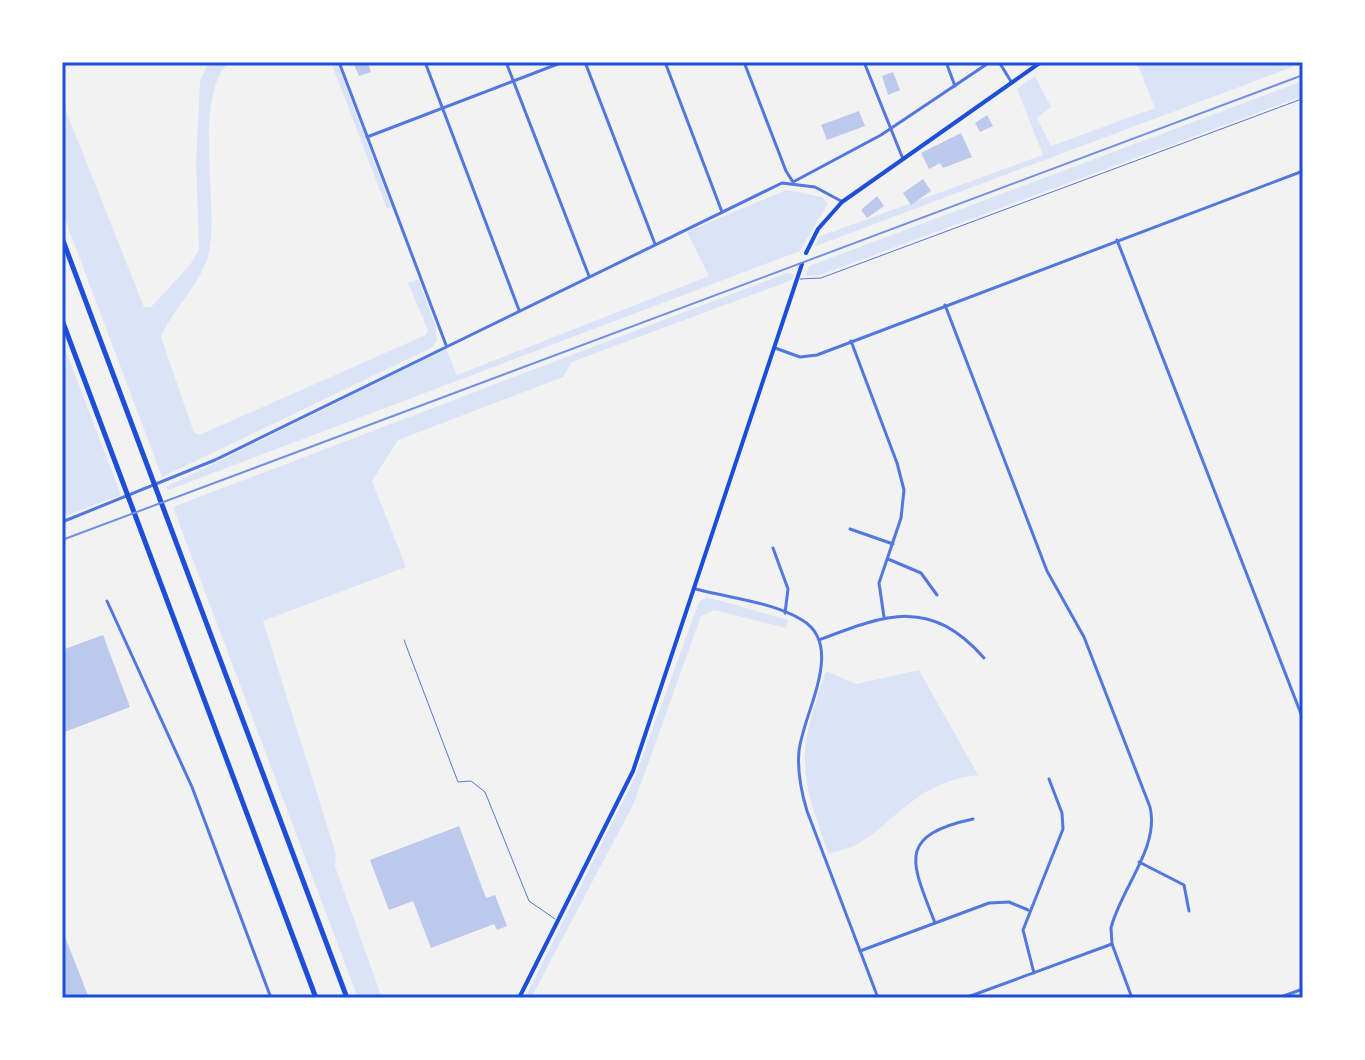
<svg xmlns="http://www.w3.org/2000/svg" width="1365" height="1060" viewBox="0 0 1365 1060" font-family="Ubuntu,sans-serif">
  <rect width="100%" height="100%" fill="#f2f2f2"/>
  <g fill="#dbe4f7">
    <path d="M209,62h21c-39,32 -9,149 -22,194 -9,30 -35,53 -47,81l33,96 5,2 227,-100 2,-5 -20,-47 10,-4 17,45 2,17 -6,7 -269,129 -100,-266v-110l82,206h7l39,-42 9,-16 -3,-88 4,-80z"/>
    <path d="M331,62h6l54,145 -4,2z"/>
    <path d="M1141,62l162,1 -487,183 2,-9 225,-82 -26,-66 18,-13 16,31 -14,11 14,28 104,-38 -18,-45z"/>
    <path d="M1303,81v15l-483,179 -14,1 3,-10z"/>
    <path d="M786,190l36,7 6,6 -28,48 -632,239 -2,-3 280,-138 11,26 252,-99 -22,-44z"/>
    <path d="M787,273l7,1 -2,6 -210,78 -11,5 -8,14 -165,63 -26,41 34,86 -143,54 73,233 -1,12 47,132h-24l-185,-491z"/>
    <path d="M62,341l59,154 -59,22z"/>
    <path d="M707,597l81,23 -2,8 -72,-18 -13,6 -67,187 -103,195h-6l110,-221 64,-175z"/>
    <path d="M919,670l59,105c-59,8 -70,34 -114,65 -9,7 -24,10 -35,14 -31,-82 -32,-100 -3,-183l30,13z"/>
  </g>
  <g fill="#bdc9ec">
    <path d="M368,62l3,10 -12,4 -5,-11z"/>
    <path d="M893,72l7,18 -12,5 -6,-19z"/>
    <path d="M859,111l6,15 -38,14 -6,-15z"/>
    <path d="M987,115l6,11 -13,6 -5,-9z"/>
    <path d="M961,133l11,24 -29,11 -3,-5 -11,6 -8,-16z"/>
    <path d="M923,179l8,12 -20,14 -8,-12z"/>
    <path d="M877,196l7,10 -17,12 -6,-8z"/>
    <path d="M103,635l27,72 -68,26v-83z"/>
    <path d="M459,826l27,72 9,-3 12,31 -10,4 -3,-6 -63,24 -18,-47 -24,9 -19,-50z"/>
    <path d="M62,929l27,69h-27z"/>
  </g>
  <g fill="none" stroke-linecap="round" stroke-linejoin="round">
    <g stroke="#5277de" stroke-width="1">
      <path d="M800,279l21,-1 478,-178"/>
      <path d="M404,640l54,142 13,-1 14,11 44,109 26,18"/>
    </g>
    <g stroke="#5277de" stroke-width="3">
      <path d="M425,62l94,248"/>
      <path d="M506,62l83,214"/>
      <path d="M585,62l70,182"/>
      <path d="M665,62l57,150"/>
      <path d="M744,62l42,109 7,11 88,-47 109,-73"/>
      <path d="M864,62l39,97"/>
      <path d="M946,62l9,24"/>
      <path d="M999,62l13,21"/>
      <path d="M1301,99l2,5"/>
      <path d="M367,137l196,-75"/>
      <path d="M1117,240l186,479"/>
      <path d="M945,305l102,266 37,66 66,170c10,40 -30,83 -39,121l1,16 20,54"/>
      <path d="M851,341l46,122 7,27 -3,28 -22,65 5,34"/>
      <path d="M775,348l25,9 17,-2 486,-184"/>
      <path d="M850,529l43,15"/>
      <path d="M773,548l15,41 -3,24"/>
      <path d="M888,559l33,14 16,22"/>
      <path d="M696,589c33,9 77,13 106,31 44,26 1,93 -3,131 -2,21 2,40 8,60l71,187"/>
      <path d="M107,601l85,186 79,211"/>
      <path d="M819,640c68,-26 111,-43 165,18"/>
      <path d="M1139,862l45,23 5,26"/>
      <path d="M935,923c-23,-60 -40,-87 38,-104"/>
      <path d="M860,951l129,-48 20,-1 19,8"/>
      <path d="M1034,973l-11,-43 40,-101 -1,-16 -13,-34"/>
      <path d="M965,998l147,-54"/>
      <path d="M1278,998l25,-9"/>
    </g>
    <g stroke="#5277de" stroke-width="3">
      <path d="M339,62l107,283"/>
      <path d="M62,522l153,-62 567,-277 33,4 26,14"/>
    </g>
    <g stroke="#1d4ed8" stroke-width="4">
      <path d="M806,253l12,-24 24,-27 199,-140"/>
      <path d="M519,998l114,-227 169,-507"/>
    </g>
    <g stroke="#1d4ed8" stroke-width="5">
      <path d="M62,238l285,760"/>
      <path d="M62,320l254,678"/>
    </g>
    <path stroke="#7290e2" stroke-width="2" d="M62,540l1241,-465"/>
  </g>
  <rect width="1365" height="1060" fill="none" stroke="#ffffff" stroke-width="128"/>
  <rect x="64" y="64" width="1237" height="932" fill="none" stroke="#1d4ed8" stroke-width="3"/>
</svg>
